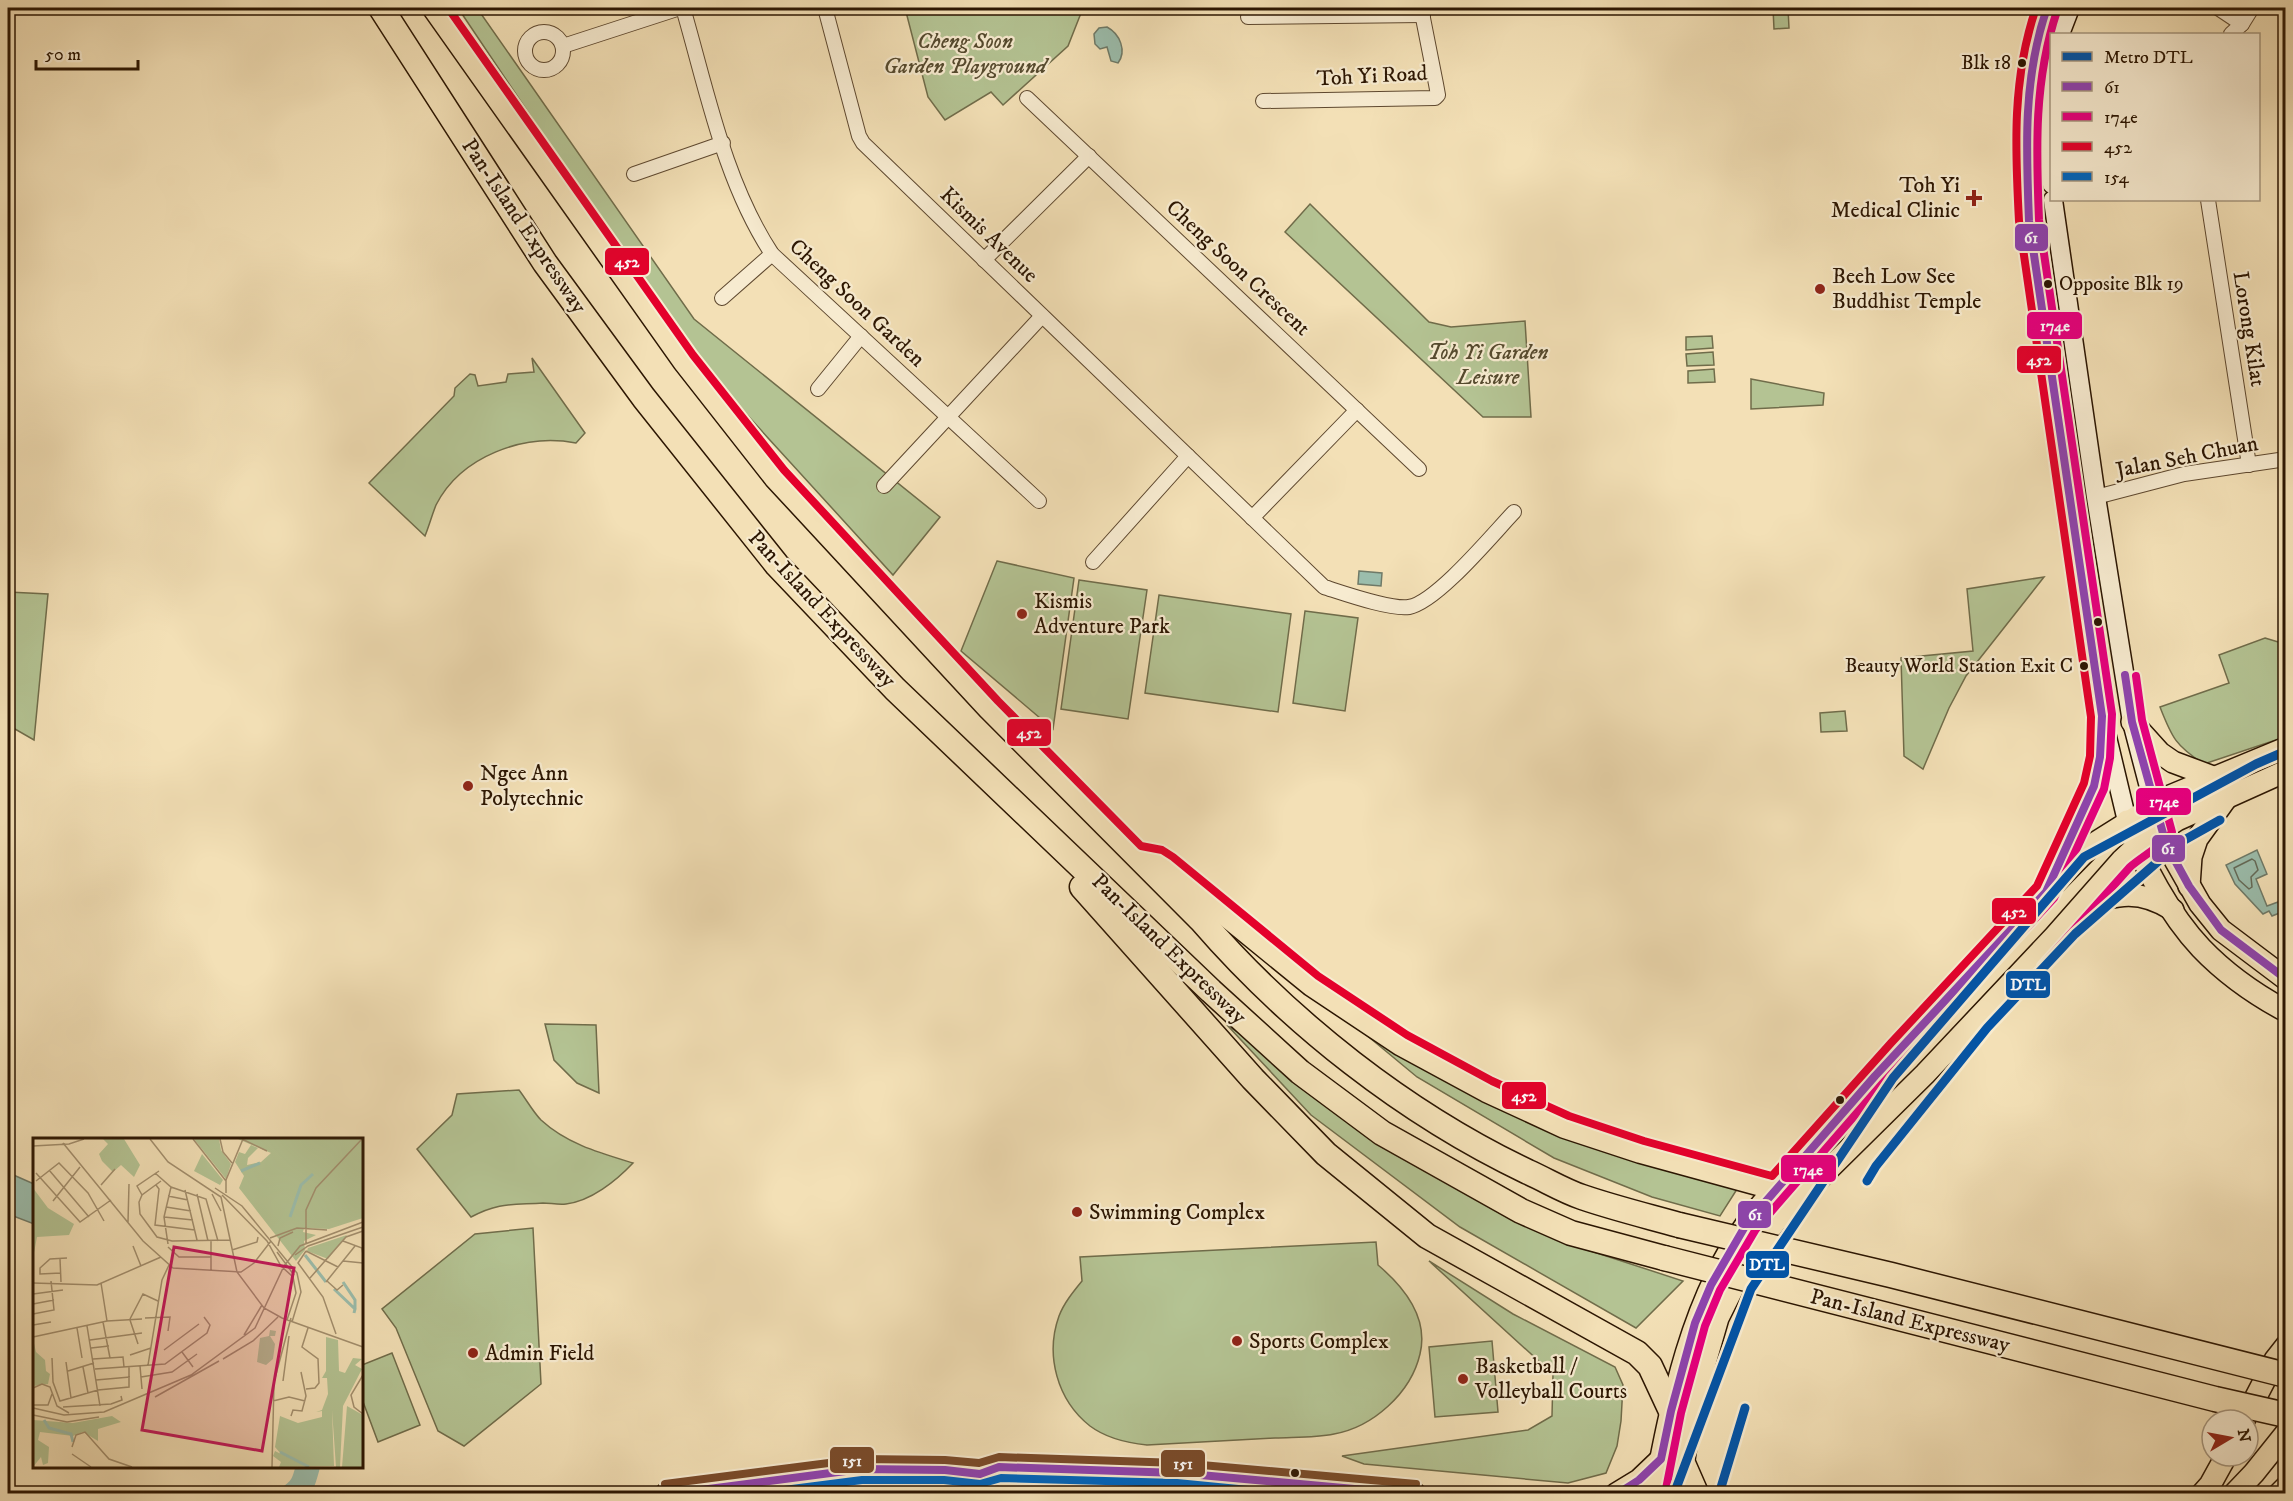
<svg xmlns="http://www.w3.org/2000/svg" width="2293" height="1501" viewBox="0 0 2293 1501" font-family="'IM FELL DW Pica',serif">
  <rect width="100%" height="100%" fill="#f3e0b6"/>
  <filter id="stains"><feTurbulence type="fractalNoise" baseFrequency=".00333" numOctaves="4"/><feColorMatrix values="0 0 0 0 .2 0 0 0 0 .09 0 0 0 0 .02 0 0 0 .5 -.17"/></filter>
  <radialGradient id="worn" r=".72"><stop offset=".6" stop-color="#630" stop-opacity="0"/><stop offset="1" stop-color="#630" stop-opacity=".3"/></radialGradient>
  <g fill="#b4c393" stroke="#706c4a" stroke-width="1.5">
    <path d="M458,8h19l217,311 246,198 -47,58 -206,-226z"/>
    <path d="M905,8h178l-15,38 -65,59 -12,-13 -46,28 -17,-23z"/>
    <path d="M1773,8h15l1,20 -15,1z"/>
    <path d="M1310,204l119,118 22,5 74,-6 6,96h-48l-198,-185z"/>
    <path d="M1712,336l1,12 -27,2v-13z"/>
    <path d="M1713,352l1,13 -27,1 -1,-12z"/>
    <path d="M532,358l53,75 -9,10c-52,-10 -115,13 -140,62 -4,10 -7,21 -11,31l-56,-53 85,-87 1,-8 15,-14 5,1 3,11 28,-4 2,-8 26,-2z"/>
    <path d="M1714,369l1,13 -27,1v-12z"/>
    <path d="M1751,379l73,14 -1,12 -72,4z"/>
    <path d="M997,561l77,17 -21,151 -92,-78z"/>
    <path d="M2044,577l-78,99 -17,32 -26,61 -19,-13 -3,-98 72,-7 -6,-62z"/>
    <path d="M1079,580l68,10 -19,129 -67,-10z"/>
    <path d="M8,592l40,2 -14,146 -26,-15z"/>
    <path d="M1159,595l132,19 -13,98 -133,-19z"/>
    <path d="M1305,611l53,7 -13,93 -52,-8z"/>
    <path d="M2265,638l20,6v93l-81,27c-28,-18 -32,-26 -44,-57l69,-24 -10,-28z"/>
    <path d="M1845,711l2,20 -26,1 -1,-19z"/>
    <path d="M1323,999l96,65 320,122 -19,30 -68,-19 -98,-39 -137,-81z"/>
    <path d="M545,1024l51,1 3,68 -22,-10 -23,-23z"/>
    <path d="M1227,1025l330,215 126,41 -47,47 -176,-101 -149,-112z"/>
    <path d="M519,1090c7,9 14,22 22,30 26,24 59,33 92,43 -17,18 -42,38 -67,41 -8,1 -16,-1 -23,-1 -31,2 -44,-1 -72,14l-54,-68 35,-34 5,-21z"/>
    <path d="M533,1228l8,156 -77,62 -26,-15 -42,-103 -14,-19 93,-75z"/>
    <path d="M1376,1242l2,23c26,22 51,52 42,89 -9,39 -47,73 -86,80 -19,4 -40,3 -59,4 -43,2 -86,5 -128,7 -20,-2 -41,-7 -57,-19 -33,-26 -45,-71 -31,-110 5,-13 14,-24 23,-35l-2,-24z"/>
    <path d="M1429,1261l84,53 102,53 8,18 -2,36 -4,25 -11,27 -38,10 -204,-19 -22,-8 186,-26 24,-14 1,-42z"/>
    <path d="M1492,1341l6,71 -63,5 -6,-70z"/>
    <path d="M392,1353l28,72 -42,17 -16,-43v-34z"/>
  </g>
  <g fill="#9bbdac" stroke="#6f7a68" stroke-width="1.5">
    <path d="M1107,27c13,7 20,24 11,36l-7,-2 -4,-14 -7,2 -5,-5 -1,-10 5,-6z"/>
    <path d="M1359,571l23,2 -1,13 -23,-2z"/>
    <path d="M2257,850l10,24 -11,5 11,27 11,-4 4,10 -10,4 -3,-5 -6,3 -28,-30 -9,-19z"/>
    <path d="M9,1173l25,11v40l-26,-10v-35z"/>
  </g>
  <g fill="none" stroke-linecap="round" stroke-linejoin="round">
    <path stroke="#646a57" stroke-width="1.5" d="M2252,859l3,2 3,9 -7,7 1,10 -3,2 -10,-9 -5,-12z"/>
    <path stroke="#9bbdac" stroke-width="24" d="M293,1494c10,-6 12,-17 15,-28"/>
    <g stroke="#5e482f" stroke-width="16">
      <g id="minor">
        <path d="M683,8c24,82 41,173 89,246l267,247"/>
        <path d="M825,8l34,128 4,7 461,444c19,6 67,23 85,20 28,-5 84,-73 105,-95"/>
        <path d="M2218,8l24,16"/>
        <path d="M1248,17l175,-2"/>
        <circle cx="544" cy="51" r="19"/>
        <path d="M2231,34l11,-10 10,-16"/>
        <path d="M563,46l117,-38"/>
        <path d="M1027,98l392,371"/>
        <path d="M1263,101l172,-3 3,-3 -2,-11 -15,-76"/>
        <path d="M634,174l89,-31"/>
        <path d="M2208,200l41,265"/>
        <path d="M984,260l105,-104"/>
        <path d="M722,298l50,-44"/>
        <path d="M818,389l43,-53"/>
        <path d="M884,486l158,-170"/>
        <path d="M2096,497l88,-23 102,-15"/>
        <path d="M1252,518l105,-108"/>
        <path d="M1093,562l95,-106"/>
      </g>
    </g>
    <g stroke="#2c1602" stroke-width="21">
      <g id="secondary">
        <path d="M2047,8c-27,68 -21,140 -18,213l73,495 25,105"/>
        <path d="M2060,34l10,-26"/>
        <path d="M2052,70c-6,39 -5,76 0,114"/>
        <path d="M2053,200l43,297 36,225 22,84"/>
      </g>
    </g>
    <g stroke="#2c1602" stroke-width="24">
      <g id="primary">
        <path d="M2154,806l12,38 34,60 21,26 65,49"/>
        <path d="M2127,821c15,43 43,94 74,127 23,24 55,47 85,63"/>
        <path d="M1066,1469l112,4 237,21"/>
        <path d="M666,1494l195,-25 84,1 240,24"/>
        <path d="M2234,1494l20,-21 32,-40"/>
        <path d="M2279,1494l7,-7"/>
      </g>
    </g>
    <g stroke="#2c1602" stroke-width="24">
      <g id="trunk">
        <path d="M2132,722l28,31 13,9 40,15"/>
        <path d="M2053,877l41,-91 6,-29 2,-41"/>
        <path d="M2189,886l2,-29 6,-18 28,-39"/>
        <path d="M2082,907c35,-14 58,-18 91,3"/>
        <path d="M2244,1420l31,-60 11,-14"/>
        <path d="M1684,1462l14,32"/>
        <path d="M1616,1494l23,-14 22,-21"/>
        <path d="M1654,1494c18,-94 37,-192 93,-271 8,-12 19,-24 29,-35l232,-257 84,-86 78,-49 116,-48"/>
        <path d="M1679,1494l12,-83 27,-93 29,-58 29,-39 149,-147 130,-138 67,-76 14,-13 41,-27 109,-49"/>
        <path d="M2202,1494l8,-9 16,-29"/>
      </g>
    </g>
    <g stroke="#2c1602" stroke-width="27">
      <g id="motorway">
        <path d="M381,8l164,255 99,135 133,167 118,124 316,302 89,81 82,61 139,78 50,22 93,25"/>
        <path d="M435,8l250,353 91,116 214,231 211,212c89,103 205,194 327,252 18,8 36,19 54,25 32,11 65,19 97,28"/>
        <path d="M1150,858l16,7 146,119 90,60 85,46 78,36 76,25 135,37"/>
        <path d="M1082,887l171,192 73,75 101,82 210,117 13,13 21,45"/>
      </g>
    </g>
    <use href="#minor" stroke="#f7ebd0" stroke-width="14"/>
    <use href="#secondary" stroke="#f7ebd0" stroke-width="18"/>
    <use href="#primary" stroke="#f3e0b6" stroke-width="21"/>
    <use href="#trunk" stroke="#f3e0b6" stroke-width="21"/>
    <use href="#motorway" stroke="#f3e0b6" stroke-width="24"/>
    <g stroke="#2c1602" stroke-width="27" stroke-linecap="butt">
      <g id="motorway-bridge">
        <path d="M1679,1225l212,50 395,100"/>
        <path d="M1664,1258l551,141 71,16"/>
      </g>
    </g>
    <use href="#motorway-bridge" stroke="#f3e0b6" stroke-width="24"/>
    <g stroke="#f7ebd0" stroke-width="12">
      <g id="bus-1">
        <path d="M2125,675l7,47 34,122 23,42 32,44 65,49"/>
        <path d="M670,1494l191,-25 84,1 35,4 19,-7 179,6 231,21"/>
        <path d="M1617,1494l22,-14 22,-21 10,-48 24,-88 16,-38 36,-62 128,-147 171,-184 48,-106 6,-29 2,-41 -73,-495c-3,-73 -6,-143 18,-213"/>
      </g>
    </g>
    <g stroke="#f7ebd0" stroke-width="12">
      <g id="bus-2">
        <path d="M2042,966l88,-99c11,-10 35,-23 42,-35l-30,-112 -6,-44"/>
        <path d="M1665,1494l16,-81 24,-87 15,-36 36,-61 127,-146 171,-185 50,-109 6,-31 2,-44 -73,-494c-3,-72 -5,-140 18,-209"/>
      </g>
    </g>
    <g stroke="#f7ebd0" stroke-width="12">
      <path id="bus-3" d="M448,8l245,347 91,115 214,231 143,145 21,4 11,7 145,119 89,59 85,46 77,35 75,25 128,35 119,-133 146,-157 47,-103 6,-27 1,-39 -72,-496c-4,-73 -7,-143 17,-213"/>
    </g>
    <g stroke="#f7ebd0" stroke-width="12">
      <path id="bus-4" d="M752,1494l110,-14h82l36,4 21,-6 176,5 113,11"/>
    </g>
    <g stroke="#f7ebd0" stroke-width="12">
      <path id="bus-5" d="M665,1484l195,-25 85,1 34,3 20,-6 180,6 237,21"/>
    </g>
    <use href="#bus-1" stroke="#8e44ad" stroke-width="8"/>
    <use href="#bus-2" stroke="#e5007d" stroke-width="8"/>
    <use href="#bus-3" stroke="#e4002b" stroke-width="8"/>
    <use href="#bus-4" stroke="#0065bd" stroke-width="8"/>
    <use href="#bus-5" stroke="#7a4b2a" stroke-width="8"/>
    <g stroke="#f7ebd0" stroke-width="14">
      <g id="metro-1">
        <path d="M1867,1181l9,-15 111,-138 88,-94 104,-91 41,-23"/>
        <path d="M1674,1494l77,-205 142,-211 191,-221 172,-93 30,-13"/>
        <path d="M1719,1494l26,-86"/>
      </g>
    </g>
    <use href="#metro-1" stroke="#0354a6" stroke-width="9"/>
  </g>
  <g fill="#2c1602" stroke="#f7ebd0" stroke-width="2">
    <circle cx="2022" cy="63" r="5"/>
    <circle cx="2048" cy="284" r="5"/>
    <circle cx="2098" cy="622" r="5"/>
    <circle cx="2084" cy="666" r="5"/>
    <circle cx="1840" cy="1100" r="5"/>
    <circle cx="1295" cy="1473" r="5"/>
  </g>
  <g fill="#8f2418" stroke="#f7ebd0" stroke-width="2">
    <path d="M1971 189h6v6h6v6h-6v6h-6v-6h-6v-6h6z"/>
    <circle cx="1820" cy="289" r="6"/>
    <circle cx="1022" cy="614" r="6"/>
    <circle cx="468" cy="786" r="6"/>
    <circle cx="1077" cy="1212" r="6"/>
    <circle cx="1237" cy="1341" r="6"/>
    <circle cx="473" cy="1353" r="6"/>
    <circle cx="1463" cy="1379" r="6"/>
  </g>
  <g text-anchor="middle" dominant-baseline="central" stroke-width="4.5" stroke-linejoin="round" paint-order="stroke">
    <g font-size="20" fill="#2c1602" stroke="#f7ebd0" text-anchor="end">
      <text x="2011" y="63">Blk 18</text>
      <text x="2059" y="284" text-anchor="start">Opposite Blk 19</text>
      <text x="2073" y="666">Beauty World Station Exit C</text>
    </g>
    <g font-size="22" font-style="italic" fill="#554a2e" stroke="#f7ebd0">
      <text x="965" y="41">Cheng Soon<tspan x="965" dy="25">Garden Playground</tspan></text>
      <text x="1488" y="352">Toh Yi Garden<tspan x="1488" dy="25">Leisure</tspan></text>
    </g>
    <g font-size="22" fill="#2c1602" stroke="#f7ebd0">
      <text transform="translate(1372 76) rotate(-3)">Toh Yi Road</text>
      <text transform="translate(524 226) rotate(56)">Pan-Island Expressway</text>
      <text transform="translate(989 235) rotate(44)">Kismis Avenue</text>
      <text transform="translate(1238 268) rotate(43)">Cheng Soon Crescent</text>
      <text transform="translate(857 303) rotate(43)">Cheng Soon Garden</text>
      <text transform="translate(2249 329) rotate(81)">Lorong Kilat</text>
      <text transform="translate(2187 457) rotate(-11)">Jalan Seh Chuan</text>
      <text transform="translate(822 609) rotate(47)">Pan-Island Expressway</text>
      <text transform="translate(1169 949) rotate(44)">Pan-Island Expressway</text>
      <text transform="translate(1910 1321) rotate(14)">Pan-Island Expressway</text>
    </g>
    <g font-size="22" fill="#2c1602" stroke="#f7ebd0" text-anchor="start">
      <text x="1960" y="185" text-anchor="end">Toh Yi<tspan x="1960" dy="25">Medical Clinic</tspan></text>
      <text x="1832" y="276">Beeh Low See<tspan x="1832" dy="25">Buddhist Temple</tspan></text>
      <text x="1034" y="601">Kismis<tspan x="1034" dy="25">Adventure Park</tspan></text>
      <text x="480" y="773">Ngee Ann<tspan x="480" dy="25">Polytechnic</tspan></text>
      <text x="1089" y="1212">Swimming Complex</text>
      <text x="1249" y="1341">Sports Complex</text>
      <text x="485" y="1353">Admin Field</text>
      <text x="1475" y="1366">Basketball /<tspan x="1475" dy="25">Volleyball Courts</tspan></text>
    </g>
  </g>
  <g transform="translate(33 1138)">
    <rect width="330" height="330" fill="#f3e0b6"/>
    <path d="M70,1h21l16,26 -6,12 -13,-12 -8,7 -11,-11 -3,-7 9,-10zM161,1h25l2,11 10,14 -5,15zM205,1h125v79l-34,11 -25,-1 -1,4 13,3 -12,6 1,9 -9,11 -57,-73 5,-12 -9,-14 4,-10 6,2 6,-9 7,3 -10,10 -1,7 14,-3 10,-9zM169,16l21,26 -3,5 -26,-14zM0,50l15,20 26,16 -5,11 -32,2 -4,21zM314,97l-19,24 -21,-8 1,-3zM237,192l6,1 -1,5h-5l5,8 -2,15 -7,6 -9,-3 3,-24 9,-2zM293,199l12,3 1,31 6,2 8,-15 9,1 -7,6 7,4 -19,37 -3,61h-4l-4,-57 2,56 -55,1 2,-5 -8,-6 2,-5 6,3 -6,-7 5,-31 18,7 24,-6v-6l-6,1 6,-2 6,-16 -1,-16h-5l4,-7zM0,201l3,13 9,8 1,11 4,3 -2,10 -15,2zM314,268l16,9v52h-21zM79,278l9,6 -23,7v12l-15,-9 -10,4 -33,-4 -2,8 11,7 -1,16 -5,2 -2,-8 -8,10v-47l40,3z" fill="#b4c393"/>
    <path fill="none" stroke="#9bbdac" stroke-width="3" d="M208,33l19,-8M257,79l11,-32 12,-11M272,117l21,27M310,144l12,18v9M301,151l21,20 -1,4M11,282l5,8 22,6 2,8M247,314l29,15"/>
    <path fill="none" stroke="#a38f6e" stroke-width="1.5" d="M117,1l18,23 53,35 16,75 27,36 18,10 81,29M160,1l33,42M187,1l3,13 9,11M209,1l25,12M30,5l80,98 30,27 68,4 13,-9 17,-22M0,8l36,-2 15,-5M16,32l40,47M3,35l44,49 31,-22M122,35l16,14 35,12 12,42M3,43l23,-18 29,30 16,28M128,43l-19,14 -3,7 1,12 17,23 15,4 58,-1M68,47l14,-16M123,47l3,4 -4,36 40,5M182,50l27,18 55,67 4,19 -9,30M152,52l12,50M193,55v-13l17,-41M164,56l11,47M179,56l9,17M109,57l-5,-9 22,-15M189,57l45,46 14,25 12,11 3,16 -9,27M135,58l20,4M20,63l27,-34M133,69l25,4M131,79l29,3M95,84l1,-38M237,100l27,-10 30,2M178,103v29M310,103l19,7 1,7M135,106l-4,-27 7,-30M273,107v-35l10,-22 46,-49M100,108l8,20M245,108l2,-8 13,-6M135,109l11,10h32M199,112l25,-8 1,-5M273,113l-8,12 25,34 13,37M273,113l32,16M244,114l17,23M262,117l13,-9 55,-19M27,121l1,23M310,123l20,2M28,135l-21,1v-6l10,-9 17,-1M277,140l36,-41 17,-6M294,143l10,9 6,-5M293,144l29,-36M0,145l64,2 64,-28M68,145l6,38M0,156l30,-4M0,166l21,-4M0,176l21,-4 -3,-29M112,180l25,-1 -2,14M97,181l13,-25 15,7M97,182l8,24M70,184l7,36M0,187l18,-3M54,188l13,80M44,190l5,30M211,197l18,-30M0,199l74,-16 35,-2M57,202l52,-7M58,210l18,-2M131,212l35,-26M149,214l11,15M97,217l21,-7M19,220l1,24 7,19 38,-11 31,-3v-20M60,221l30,-2 1,10M190,221l30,-18 25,-24M33,224l5,36M115,227l14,-85 7,-15M107,228l2,23M50,229l5,26M62,231l70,-5 42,-31 3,-8 -6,-8M35,233l26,-8M330,237l-12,20 3,12 9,7M108,239l31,-5 25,-18M63,242l34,-3M250,243l6,-45M0,250l9,-4 8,3 7,19 12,7M273,251l9,-1 4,-5 -1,-24 -16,-12 6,-19M122,259l64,-36M240,263l16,-4 16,4M0,267h15l4,-11M30,269l48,-3 11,-4 -1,-4M0,270l31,7 40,-3 87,-37 64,-47 29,-62 16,-20 63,-24M0,277l34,7 32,-5M258,278l2,-6 9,1 4,-15 -5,-24M39,309l4,-12 9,-3 24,27 23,8M39,316l19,13M239,329l2,-85 17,-64"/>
    <path fill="#c2185b" fill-opacity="0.15" stroke="#c2185b" stroke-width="3" d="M141,109l120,21 -32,183 -120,-21z"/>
    <rect width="330" height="330" fill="none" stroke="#2c1602" stroke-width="3"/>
  </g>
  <g stroke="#f7ebd0" stroke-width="2">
    <rect x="2014" y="223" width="35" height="29" rx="6" fill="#8e44ad"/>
    <rect x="604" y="247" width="46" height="29" rx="6" fill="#e4002b"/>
    <rect x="2026" y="311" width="57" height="29" rx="6" fill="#e5007d"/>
    <rect x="2016" y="345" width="46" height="29" rx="6" fill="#e4002b"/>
    <rect x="1006" y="718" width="46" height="29" rx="6" fill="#e4002b"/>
    <rect x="2135" y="787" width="57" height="29" rx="6" fill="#e5007d"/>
    <rect x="2151" y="834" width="35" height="29" rx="6" fill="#8e44ad"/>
    <rect x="1991" y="897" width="46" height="28" rx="6" fill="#e4002b"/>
    <rect x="2005" y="970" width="46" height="29" rx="6" fill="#0354a6"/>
    <rect x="1501" y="1081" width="46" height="29" rx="6" fill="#e4002b"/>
    <rect x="1780" y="1154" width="57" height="29" rx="6" fill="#e5007d"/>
    <rect x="1737" y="1200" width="35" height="29" rx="6" fill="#8e44ad"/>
    <rect x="1745" y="1250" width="45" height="29" rx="6" fill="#0354a6"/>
    <rect x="829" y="1446" width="46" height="28" rx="6" fill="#7a4b2a"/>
    <rect x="1160" y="1449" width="46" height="29" rx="6" fill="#7a4b2a"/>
  </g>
  <g font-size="16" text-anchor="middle" font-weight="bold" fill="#fff">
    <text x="2031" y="243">61</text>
    <text x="627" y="267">452</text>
    <text x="2055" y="331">174e</text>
    <text x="2039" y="365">452</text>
    <text x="1029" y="738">452</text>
    <text x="2164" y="807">174e</text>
    <text x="2168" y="854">61</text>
    <text x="2014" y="917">452</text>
    <text x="2028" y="990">DTL</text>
    <text x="1524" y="1101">452</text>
    <text x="1808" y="1175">174e</text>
    <text x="1755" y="1220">61</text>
    <text x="1767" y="1270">DTL</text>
    <text x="852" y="1466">151</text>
    <text x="1183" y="1469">151</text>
  </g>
  <rect width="2293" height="1501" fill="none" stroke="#f3e0b6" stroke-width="30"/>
  <rect x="9" y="9" width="2275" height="1483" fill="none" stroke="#2c1602" stroke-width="3"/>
  <rect x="15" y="15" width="2263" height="1471" fill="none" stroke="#2c1602" stroke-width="1.5"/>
  <rect x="2050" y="33" width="210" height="168" fill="#f7ebd0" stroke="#a6967e" stroke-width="1.5"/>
  <rect x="2062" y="52" width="30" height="9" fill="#0354a6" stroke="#a6967e" stroke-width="1.5"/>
  <text x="2104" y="63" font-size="18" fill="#2c1602">Metro DTL</text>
  <rect x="2062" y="82" width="30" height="9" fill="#8e44ad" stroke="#a6967e" stroke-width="1.5"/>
  <text x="2104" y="93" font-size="18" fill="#2c1602">61</text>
  <rect x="2062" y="112" width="30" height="9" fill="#e5007d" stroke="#a6967e" stroke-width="1.5"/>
  <text x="2104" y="123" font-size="18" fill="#2c1602">174e</text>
  <rect x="2062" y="142" width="30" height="9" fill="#e4002b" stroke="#a6967e" stroke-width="1.5"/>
  <text x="2104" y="153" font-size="18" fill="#2c1602">452</text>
  <rect x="2062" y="172" width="30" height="9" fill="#0065bd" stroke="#a6967e" stroke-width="1.5"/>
  <text x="2104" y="183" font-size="18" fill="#2c1602">154</text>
  <g transform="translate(2230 1438) rotate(80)"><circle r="28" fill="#f7ebd0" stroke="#a6967e" stroke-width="1.5"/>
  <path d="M0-4.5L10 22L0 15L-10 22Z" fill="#8f2418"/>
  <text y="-9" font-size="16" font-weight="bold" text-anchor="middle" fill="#2c1602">N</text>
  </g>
  <path d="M36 60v9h102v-9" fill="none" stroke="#2c1602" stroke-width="3"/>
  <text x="45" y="60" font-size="18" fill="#2c1602" stroke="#f7ebd0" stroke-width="4.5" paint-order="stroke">50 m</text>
  <rect width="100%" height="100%" filter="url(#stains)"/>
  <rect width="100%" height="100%" fill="url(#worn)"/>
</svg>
